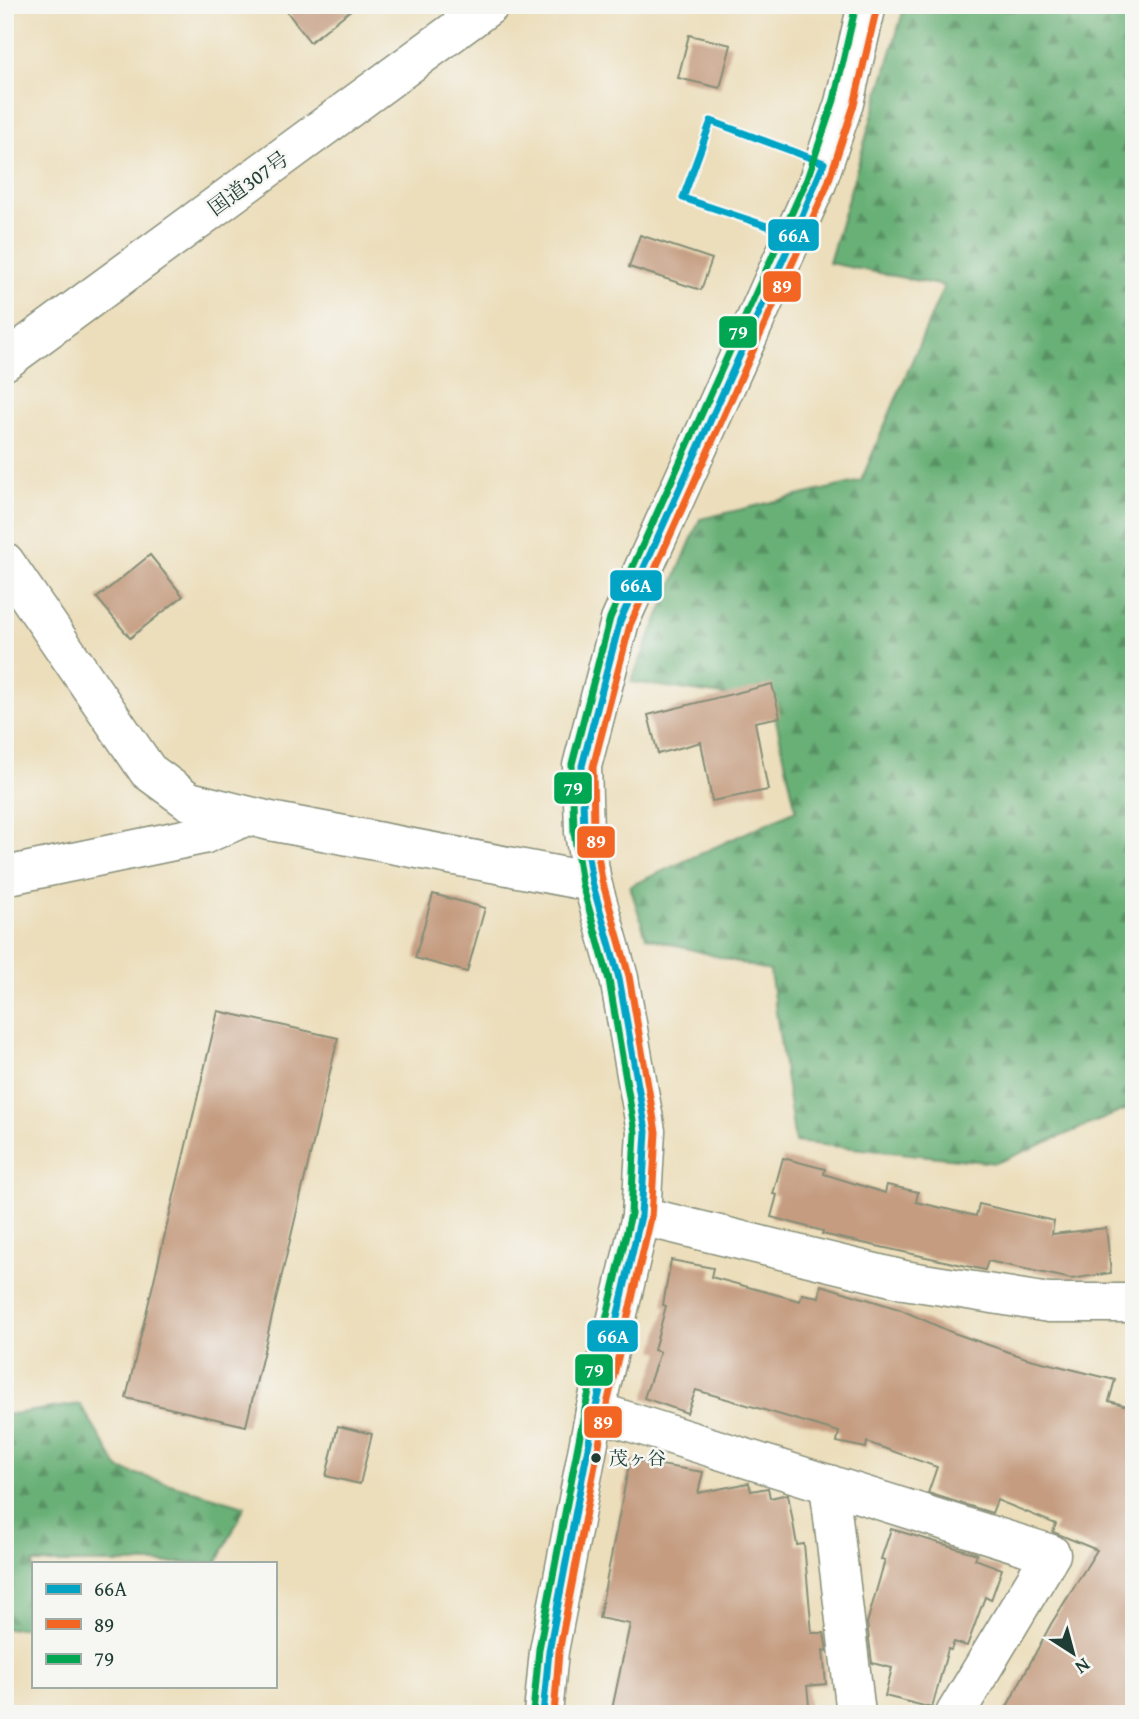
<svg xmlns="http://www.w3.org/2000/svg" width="1139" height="1719" viewBox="0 0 1139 1719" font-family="'Gentium Book Plus','Noto Serif JP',serif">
  <defs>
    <pattern id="forest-firs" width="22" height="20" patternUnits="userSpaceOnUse" patternTransform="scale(1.75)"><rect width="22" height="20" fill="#69b077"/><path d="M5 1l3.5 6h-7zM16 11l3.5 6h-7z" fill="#569062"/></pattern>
  </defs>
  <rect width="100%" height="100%" fill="#f6f6f2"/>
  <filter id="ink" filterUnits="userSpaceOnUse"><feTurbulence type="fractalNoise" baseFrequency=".0143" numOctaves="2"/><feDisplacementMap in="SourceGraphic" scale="14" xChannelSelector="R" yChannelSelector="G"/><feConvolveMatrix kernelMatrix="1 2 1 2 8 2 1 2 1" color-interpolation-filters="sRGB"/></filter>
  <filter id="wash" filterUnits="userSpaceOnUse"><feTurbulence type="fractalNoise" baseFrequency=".00686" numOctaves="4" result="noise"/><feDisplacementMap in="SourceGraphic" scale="28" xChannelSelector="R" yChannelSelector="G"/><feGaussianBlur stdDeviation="1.57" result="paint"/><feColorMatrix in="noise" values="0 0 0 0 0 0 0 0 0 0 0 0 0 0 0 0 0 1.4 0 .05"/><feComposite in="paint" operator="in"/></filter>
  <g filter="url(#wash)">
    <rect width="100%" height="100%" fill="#ecdebb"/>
    <g fill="url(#forest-firs)" stroke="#447656" stroke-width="2">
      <path d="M905,5h229v1101l-138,57 -201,-21 -25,-171 -124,-34 -16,-51 166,-76 -24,-108 -141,-20 69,-163 161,-38 83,-195 -115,-23z"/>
      <path d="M80,1404l39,65 126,37 -28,57h-184v64l-28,2v-214z"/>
    </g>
    <g id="blocks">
      <g fill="#c59c80">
        <path d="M282,5h75l-47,37z"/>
        <path d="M689,35l42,10 -11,43 -42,-10z"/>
        <path d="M640,235l72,24 -11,31 -72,-23z"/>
        <path d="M150,555l33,41 -53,42 -33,-40z"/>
        <path d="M772,684l8,33 -25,5 13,68 -56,11 -11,-59 -43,12 -10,-39z"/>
        <path d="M433,894l52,14 -18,64 -52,-14z"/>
        <path d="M218,1011l120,27 -92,388 -120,-28z"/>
        <path d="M783,1158l42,11 -1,5 61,19 2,-8 31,7 -2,10 60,14 3,-12 75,17 -2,13 54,-6 5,45 -40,6 -83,-18 -3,9 -163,-36 1,-3 -52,-14 6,-22 -4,-1z"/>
        <path d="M671,1260l42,8 -2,9 89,24 2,-7 17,3 2,-12 78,24 52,23 75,26 89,22 -6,21 25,7v306h-131l48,-90 46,-74 -44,-18 3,-8 -59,-24 -5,13 -64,-20 9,-26 -70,-25 -1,6 -29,-6 2,-10 -143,-42 -9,23 -43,-15 16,-46 -6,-2 12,-44 -3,-1z"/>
        <path d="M338,1426l34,8 -12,50 -34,-8z"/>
        <path d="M630,1460l73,12 -5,21 51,-10 2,8 17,-3 2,10 18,-4 9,51 7,-1 8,89h12l3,18 -4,-1 3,34 -19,2 3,28h-199l19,-90 -31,-6z"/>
        <path d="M891,1529l86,25 -2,5 27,10 -11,31 -6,-3 -18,49 -13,-4 -3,8 -3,-1 -16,59 -47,-12 7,-28 -20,-5 -5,-40 18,-63 -4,-1z"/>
      </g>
    </g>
  </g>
  <g filter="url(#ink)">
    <use href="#blocks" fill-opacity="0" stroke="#868e78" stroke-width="2"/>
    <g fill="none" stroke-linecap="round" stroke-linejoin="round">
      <g stroke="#868e78" stroke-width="41">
        <g id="minor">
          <path d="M5,562l143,209 41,30 81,20 322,61"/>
          <path d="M5,876l198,-41 44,-19"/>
          <path d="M641,1216l263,64 145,23h85"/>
          <path d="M595,1411l456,143 -96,160"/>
          <path d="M829,1484l27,230"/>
          <path d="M543,1714l6,-63 46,-240 46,-195 5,-85 -27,-153 -27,-96 -8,-50 -2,-66 38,-145 197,-438 27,-80 23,-98"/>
        </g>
      </g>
      <g stroke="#868e78" stroke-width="41">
        <path id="highway" d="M5,361l485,-356"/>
      </g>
      <use href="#minor" stroke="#fff" stroke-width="38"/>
      <use href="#highway" stroke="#fff" stroke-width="38"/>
      <g stroke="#f6f6f2" stroke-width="12">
        <g id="bus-1">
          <path d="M711,121l113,42 -30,72 -111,-37z"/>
          <path d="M543,1714l6,-63 46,-240 46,-195 5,-85 -27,-153 -27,-96 -8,-50 -2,-66 38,-145 174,-386"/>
        </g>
      </g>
      <g stroke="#f6f6f2" stroke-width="12">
        <path id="bus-2" d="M554,1714l5,-62 46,-239 46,-195 5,-86 -27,-156 -27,-96 -8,-49 -1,-64 37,-142 197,-439 27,-81 23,-98"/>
      </g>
      <g stroke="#f6f6f2" stroke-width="12">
        <path id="bus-3" d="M533,1713l6,-64 46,-240 46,-195 4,-82 -26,-152 -27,-96 -8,-52 -2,-68 38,-146 197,-439 27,-79 22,-95"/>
      </g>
      <use href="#bus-1" stroke="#02a4c6" stroke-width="7"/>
      <use href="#bus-2" stroke="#f26522" stroke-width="7"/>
      <use href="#bus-3" stroke="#00a651" stroke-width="7"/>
    </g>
  </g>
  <circle fill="#1f3d34" stroke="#f6f6f2" stroke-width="2.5" cx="596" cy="1458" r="6"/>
  <g text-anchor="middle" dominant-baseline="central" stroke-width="5" stroke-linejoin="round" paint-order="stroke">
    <g font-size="19" fill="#1f3d34" stroke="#f6f6f2" text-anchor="start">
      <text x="609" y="1458">茂ヶ谷</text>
    </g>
    <g font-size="21" fill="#1f3d34" stroke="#f6f6f2">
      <text transform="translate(248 183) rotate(-36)">国道307号</text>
    </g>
  </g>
  <g stroke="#f6f6f2" stroke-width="2.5">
    <rect x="767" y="218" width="53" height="34" rx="7" fill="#02a4c6"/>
    <rect x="762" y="270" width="40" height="33" rx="7" fill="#f26522"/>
    <rect x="718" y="315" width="40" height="34" rx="7" fill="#00a651"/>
    <rect x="609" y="569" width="54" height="33" rx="7" fill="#02a4c6"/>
    <rect x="553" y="771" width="40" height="34" rx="7" fill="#00a651"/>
    <rect x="576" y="825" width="40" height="34" rx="7" fill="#f26522"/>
    <rect x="586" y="1319" width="53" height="34" rx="7" fill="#02a4c6"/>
    <rect x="574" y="1353" width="40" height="34" rx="7" fill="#00a651"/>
    <rect x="583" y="1405" width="40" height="34" rx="7" fill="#f26522"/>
  </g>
  <g font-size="19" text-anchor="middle" font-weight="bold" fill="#fff">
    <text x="794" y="242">66A</text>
    <text x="782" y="293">89</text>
    <text x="738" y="339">79</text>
    <text x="636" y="592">66A</text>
    <text x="573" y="795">79</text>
    <text x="596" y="848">89</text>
    <text x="613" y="1343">66A</text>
    <text x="594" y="1377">79</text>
    <text x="603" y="1429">89</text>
  </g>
  <rect width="1139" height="1719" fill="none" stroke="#f6f6f2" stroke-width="28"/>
  <rect x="32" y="1562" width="245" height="126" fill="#f6f6f2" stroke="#a0aca6" stroke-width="2"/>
  <rect x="46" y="1584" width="35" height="10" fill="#02a4c6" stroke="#a0aca6" stroke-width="2"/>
  <text x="94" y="1596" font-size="21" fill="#1f3d34">66A</text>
  <rect x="46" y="1619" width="35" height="10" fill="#f26522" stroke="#a0aca6" stroke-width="2"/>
  <text x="94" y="1632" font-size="21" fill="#1f3d34">89</text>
  <rect x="46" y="1654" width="35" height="10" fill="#00a651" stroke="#a0aca6" stroke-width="2"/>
  <text x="94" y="1666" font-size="21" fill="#1f3d34">79</text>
  <g transform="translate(1073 1653) rotate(144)" stroke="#f6f6f2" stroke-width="5" paint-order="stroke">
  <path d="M0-5L12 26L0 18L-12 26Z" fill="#1f3d34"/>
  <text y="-10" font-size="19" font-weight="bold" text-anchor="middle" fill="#1f3d34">N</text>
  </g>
</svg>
